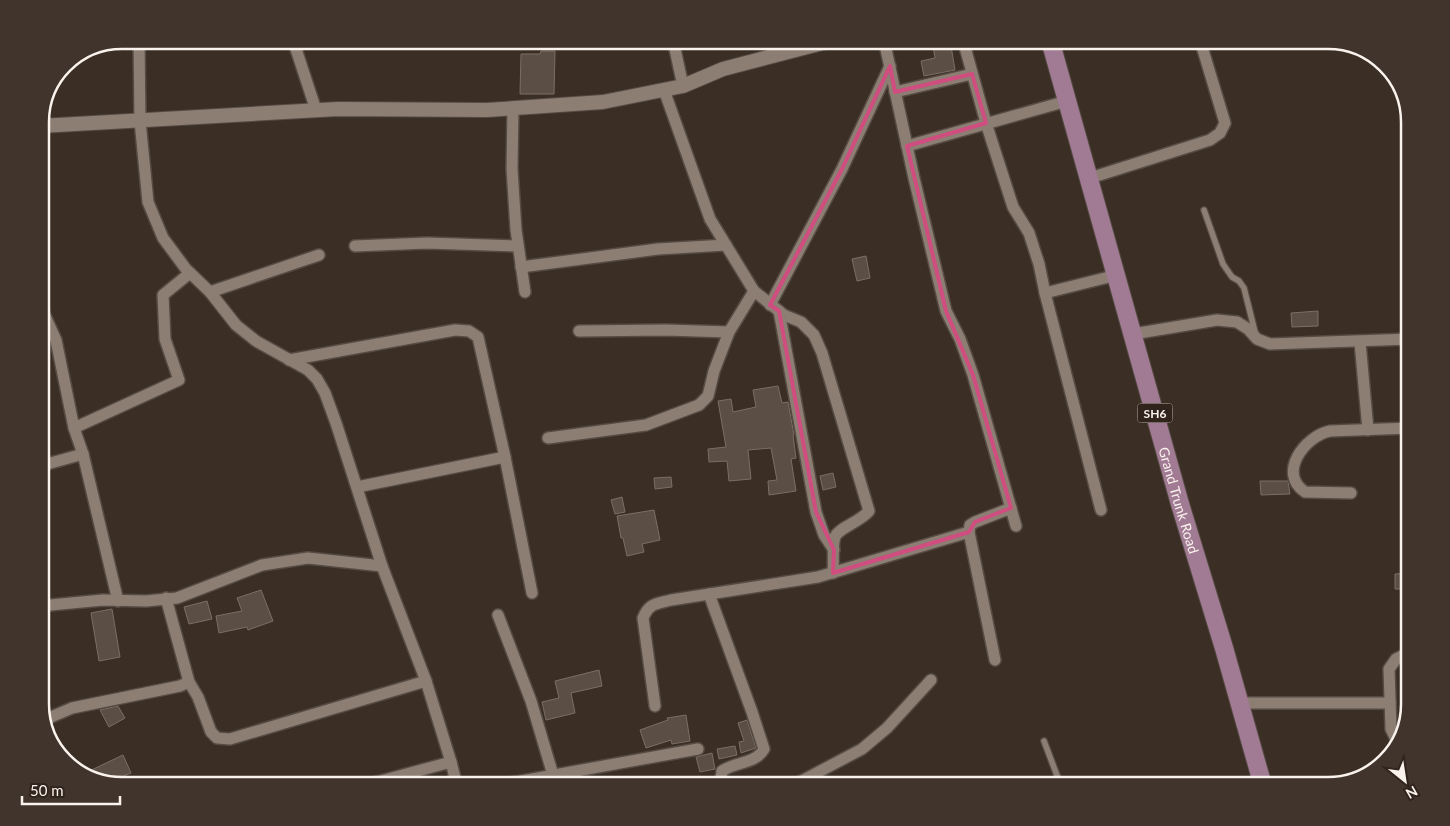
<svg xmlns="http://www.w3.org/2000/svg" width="1450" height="826" viewBox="0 0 1450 826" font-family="Lato,sans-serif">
  <rect width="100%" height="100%" fill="#3a2e25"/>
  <g fill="#5b4e44" stroke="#7c6e64">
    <path d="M932,40h18l5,30 -31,6 -3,-15 14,-3z"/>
    <path d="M541,51h14l-1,43h-34l1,-40h19z"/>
    <path d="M866,256l4,22 -13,3 -5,-22z"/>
    <path d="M1318,311v15l-26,1 -1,-14z"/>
    <path d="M778,386l4,17 6,-1 6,33h-1l3,23 -5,1 5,32 -27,4 -1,-14 9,-1 -6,-32 -23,2 3,29 -22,2 -2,-20 -18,1 -1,-13 18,-2 -8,-46 13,-2 2,13 23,-5 -3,-17z"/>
    <path d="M833,473l3,14 -13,3 -3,-14z"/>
    <path d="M671,477l1,10 -17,2 -1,-11z"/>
    <path d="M1260,481h28l2,13 -29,1z"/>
    <path d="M622,497l3,15 -10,2 -4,-14z"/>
    <path d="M654,510l6,30 -18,4 2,8 -17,4 -4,-18h-2l-4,-22z"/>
    <path d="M1410,573v16h-15v-15z"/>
    <path d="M261,590l12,31 -25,9 -1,-3 -28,6 -3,-17 26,-5 -5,-13z"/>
    <path d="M207,601l5,18 -23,5 -5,-17z"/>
    <path d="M112,609l8,48 -21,4 -8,-48z"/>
    <path d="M599,670l3,16 -31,7 4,20 -29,7 -4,-18 17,-4 -4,-17z"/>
    <path d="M118,706l7,12 -16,9 -9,-17z"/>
    <path d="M686,715l4,26 -18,3 -1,-4 -25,8 -6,-18 28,-10 -1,-2z"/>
    <path d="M747,720l9,28 -15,5 -2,-11 5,-1 -6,-18z"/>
    <path d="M735,746l2,9 -18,4 -2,-10z"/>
    <path d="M712,753l3,16 -15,3 -4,-15z"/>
    <path d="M123,755l8,18 -23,9 -27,-7z"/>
  </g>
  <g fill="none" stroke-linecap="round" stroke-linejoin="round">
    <g stroke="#554b43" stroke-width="8">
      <g id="service">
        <path d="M1204,210l19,54 9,13 7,4 5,7 11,44"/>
        <path d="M1044,741l17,45"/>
      </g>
    </g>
    <g stroke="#554b43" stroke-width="14">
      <g id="minor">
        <path d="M139,40l1,81 8,81 15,36 23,31 24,23 26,33 20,16 52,29 9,9 8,14 11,30 46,143 44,115 25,81 6,24"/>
        <path d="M293,40l23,70"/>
        <path d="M673,40l10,46"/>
        <path d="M884,40l30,138 32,133 14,28 13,36 43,151"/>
        <path d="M963,40l23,83 27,84 16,26 10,31 6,29 56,217"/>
        <path d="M664,90l46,129 44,72 30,24 17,7 13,13 8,18 47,158c-9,11 -31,17 -34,26 -3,8 -1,27 -2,36"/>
        <path d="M895,92l77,-18"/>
        <path d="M513,108l-1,61 4,61 9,62"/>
        <path d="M907,146l160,-45"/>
        <path d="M1090,178l120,-38 10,-7 5,-10 -25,-83"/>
        <path d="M355,246l72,-3 91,3"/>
        <path d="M521,267l137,-18 68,-4"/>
        <path d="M210,292l109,-37"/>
        <path d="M1045,293l72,-18"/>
        <path d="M40,305l16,35 18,88 9,26 35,147"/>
        <path d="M770,305l72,-136 48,-103"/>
        <path d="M779,311l37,201 8,23 10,15"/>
        <path d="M579,331l87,-1 63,2"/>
        <path d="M1133,334l84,-14 20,2 11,7 9,10 13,5 140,-5"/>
        <path d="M1360,342l8,88"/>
        <path d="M289,360l166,-30 14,1 9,6 27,120 27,136"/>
        <path d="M74,428l105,-48 -14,-41 -2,-44 27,-22"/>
        <path d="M548,438l98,-13 53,-20 9,-9 6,-25 15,-39 25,-41"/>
        <path d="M40,466l43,-12"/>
        <path d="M357,487l148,-30"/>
        <path d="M1351,493l-46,-1c-28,-19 0,-56 25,-61l80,-3"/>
        <path d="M709,594l43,118 12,37c-8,15 -30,13 -42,22l-1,7 2,8"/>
        <path d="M166,598l23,84 9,15 13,35 6,6 13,1 196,-58"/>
        <path d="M40,606l63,-6 43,1 31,-3 85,-33 46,-7 74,8"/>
        <path d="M498,615l33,86 22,74"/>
        <path d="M995,660l-26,-128 1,-7 5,-3 36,-14"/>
        <path d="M1240,703h150"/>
        <path d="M655,706l-12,-88c6,-15 13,-14 28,-18l147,-23 151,-45"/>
        <path d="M44,720l28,-12 108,-22 9,-4"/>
        <path d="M1400,741l-4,-2 -5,-10 -2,-60 7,-10 14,-7"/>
        <path d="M137,786l9,-2 5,2"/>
        <path d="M209,786l6,-1"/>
        <path d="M362,786l89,-24"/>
        <path d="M493,786l205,-37"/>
        <path d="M792,786l70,-37 25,-21 44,-48"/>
      </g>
    </g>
    <g stroke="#554b43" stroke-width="16">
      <path id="tertiary" d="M40,126l298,-17 149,1 116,-8 80,-16 40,-17 111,-29"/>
    </g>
    <g stroke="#554b43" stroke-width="20">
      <g id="primary">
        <path id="s1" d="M1050,40l130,464 44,144 39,138"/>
      </g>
    </g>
    <use href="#service" stroke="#8d7e74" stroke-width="5.5"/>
    <use href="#minor" stroke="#8d7e74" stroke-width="11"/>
    <use href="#tertiary" stroke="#8d7e74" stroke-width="14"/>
    <use href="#primary" stroke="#a17a93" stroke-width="18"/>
  </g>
  <path fill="none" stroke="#d04e7f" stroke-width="4" stroke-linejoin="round" d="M890,66l5,26 77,-18 14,49 -79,23 39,165 27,64 38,133 -36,14 -6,10 -136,41 1,-23 -18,-38 -37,-201 -9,-6 72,-136z"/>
  <g text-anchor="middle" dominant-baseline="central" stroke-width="5" stroke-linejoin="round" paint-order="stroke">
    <rect fill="#30241c" stroke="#bdb4ae" stroke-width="1" x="1137.5" y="403.5" width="35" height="19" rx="4"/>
    <g font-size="12" font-weight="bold" fill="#faf2ec">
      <text x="1155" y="413">SH6</text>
    </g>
    <g font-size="14" fill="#faf2ec" stroke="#30241c">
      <text stroke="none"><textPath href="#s1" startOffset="478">Grand Trunk Road</textPath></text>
    </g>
  </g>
  <path d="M0 0H1450V826H0ZM122 49H1328A73 73 0 0 1 1401 122V704A73 73 0 0 1 1328 777H122A73 73 0 0 1 49 704V122A73 73 0 0 1 122 49Z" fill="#40342d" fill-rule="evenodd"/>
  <path fill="none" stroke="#faf2ec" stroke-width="2.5" d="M122 49H1328A73 73 0 0 1 1401 122V704A73 73 0 0 1 1328 777H122A73 73 0 0 1 49 704V122A73 73 0 0 1 122 49Z"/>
  <g transform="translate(1405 781) rotate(150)" stroke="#30241c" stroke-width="4" paint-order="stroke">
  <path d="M0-4L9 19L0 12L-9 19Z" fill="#faf2ec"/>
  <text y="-8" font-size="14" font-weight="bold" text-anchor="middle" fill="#faf2ec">N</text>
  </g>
  <path d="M22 796v8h98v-8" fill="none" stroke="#faf2ec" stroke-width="2.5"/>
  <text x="30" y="796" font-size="15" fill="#faf2ec" stroke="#30241c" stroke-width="4" paint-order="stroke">50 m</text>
</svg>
